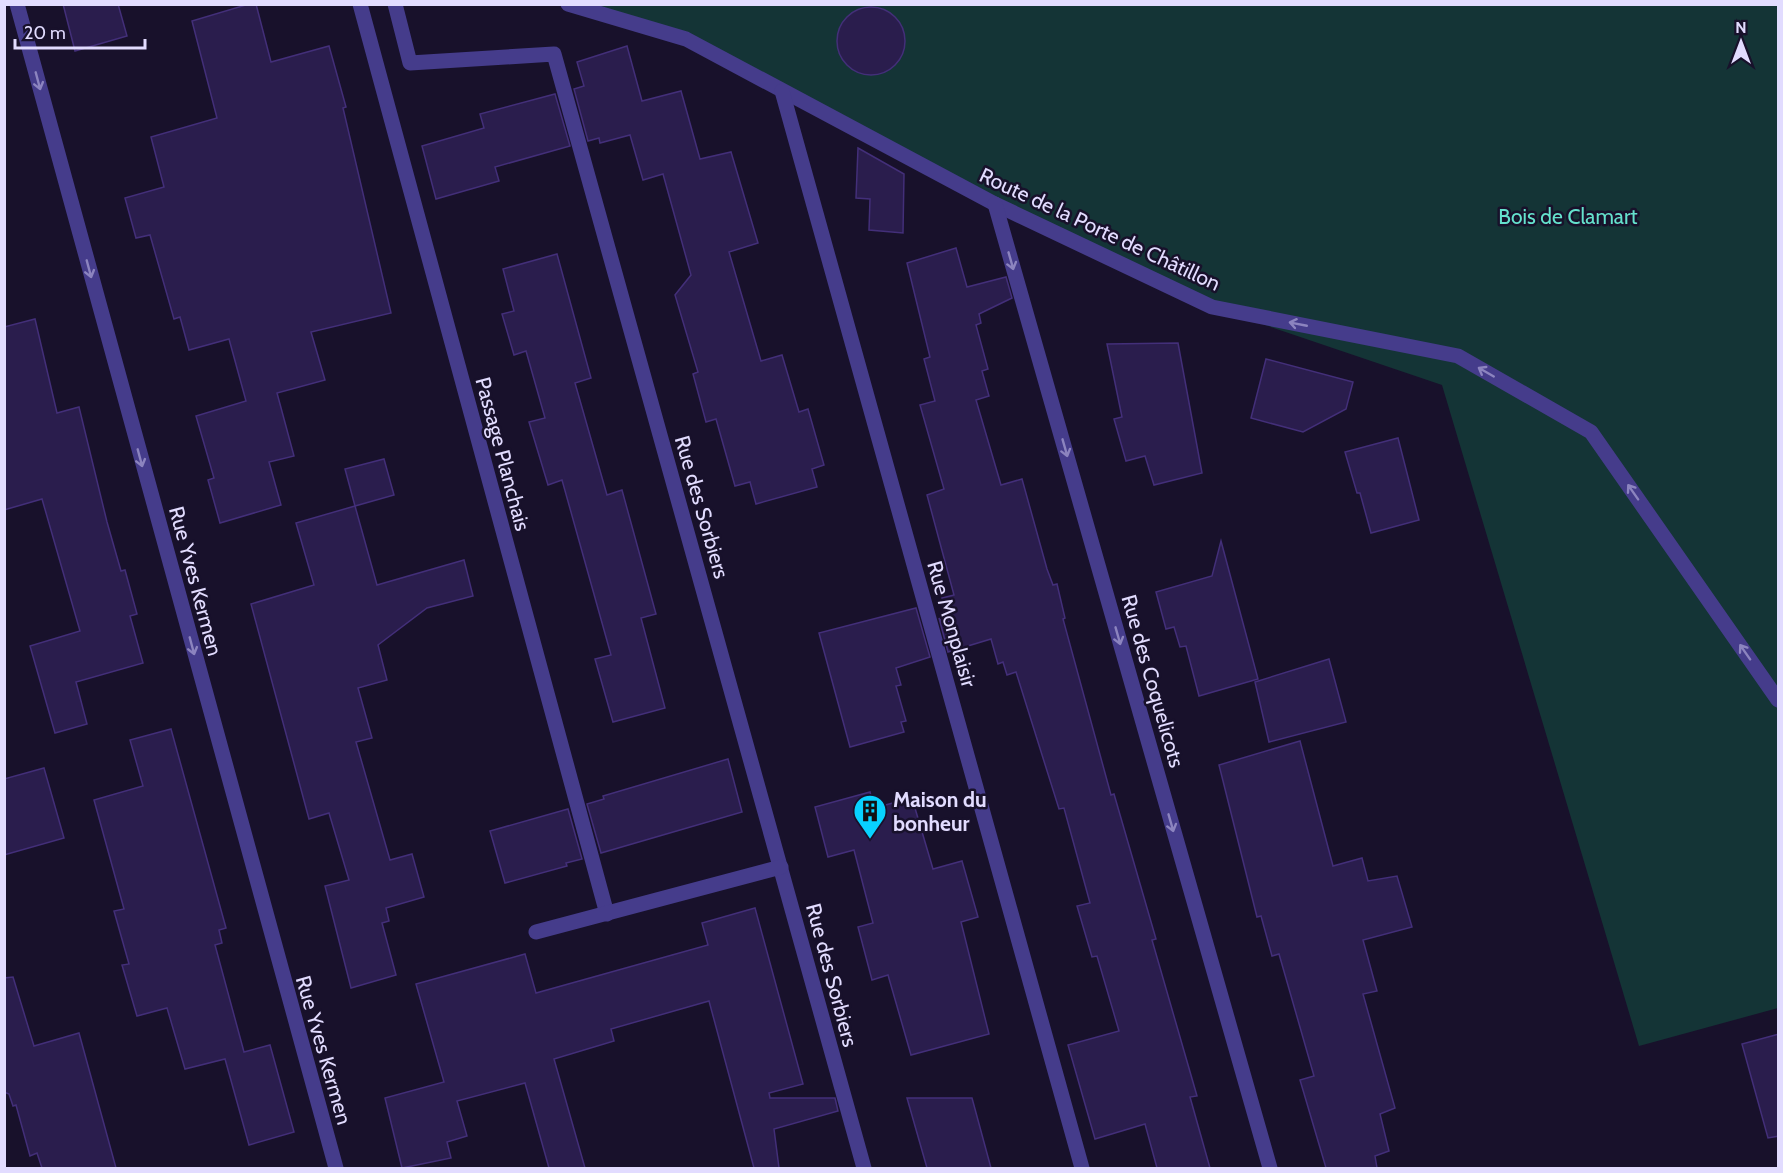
<svg xmlns="http://www.w3.org/2000/svg" width="1783" height="1173" viewBox="0 0 1783 1173" font-family="Cabin,sans-serif">
  <rect width="100%" height="100%" fill="#18112b"/>
  <path fill="#143436" d="M568,5h1210v1003l-139,38 -197,-661 -230,-78 -526,-268z"/>
  <g fill="#2a1d4d" stroke="#432f79" stroke-width="1.5">
    <path d="M63,4h55l9,32 -52,15z"/>
    <path d="M249,4h7l15,58 58,-16 17,61 -3,1 48,205 -80,19 14,48 -48,13 17,63 -25,6 12,43 -61,18 -12,-43 6,-2 -18,-62 50,-15 -17,-62 -40,11 -9,-33 -6,2 -24,-84 -14,3 -11,-40 39,-11 -13,-50 66,-19 -25,-97z"/>
    <circle cx="871" cy="41" r="34"/>
    <path d="M627,46l15,55 39,-10 19,68 31,-7 27,91 -29,9 32,109 21,-6 17,57 9,-3 16,56 -12,4 5,18 -61,17 -6,-22 -15,4 -19,-67 -10,3 -13,-48 5,-2 -23,-77 16,-20 -28,-101 -20,6 -13,-45 -30,8 -1,-5 -11,3 -14,-52 10,-3 -7,-24z"/>
    <path d="M555,94l15,52 -75,21 4,14 -63,18 -14,-53 62,-18 -4,-14z"/>
    <path d="M858,148l46,26 -1,59 -34,-3 1,-31 -14,-1z"/>
    <path d="M956,248l11,39 39,-10 6,21 -33,16 2,9 -5,2 12,44 -6,2 7,25 -13,4 25,85 21,-6 25,90 6,16 4,-1 8,34 -2,1 48,176 3,-1 42,145 -4,1 45,156 -7,1 20,71h-53l-12,-44 -50,15 -27,-94 51,-14 -22,-75 -5,1 -15,-51 13,-3 -26,-95 -5,1 -43,-137 -9,3 -4,-13 -5,2 -7,-25 -43,13 -9,-34 15,23 -12,-43 12,-3 -27,-100 17,-6 -24,-84 15,-4 -11,-42 6,-2 -23,-94z"/>
    <path d="M557,254l34,124 -16,5 32,112 15,-5 34,124 -15,4 24,90 -52,14 -18,-63 16,-4 -49,-175 -14,5 -19,-63 16,-4 -19,-67 -12,4 -12,-41 12,-3 -11,-42z"/>
    <path d="M35,319l22,94 22,-6 28,115 14,49 4,-1 12,44 -7,2 13,47 -67,19 11,42 -32,9 -25,-87 50,-15 -38,-132 -38,11v-183z"/>
    <path d="M1178,343l24,130 -48,12 -9,-29 -19,5 -12,-42 8,-2 -15,-73z"/>
    <path d="M1266,359l87,23 -7,27 -43,23 -52,-14z"/>
    <path d="M1398,438l21,82 -48,13 -11,-40h-3l-12,-41z"/>
    <path d="M384,459l10,36 -39,11 -10,-37z"/>
    <path d="M355,506l22,79 87,-25 9,36 -46,12 -49,37 9,35 -29,8 14,50 -16,4 34,118 22,-6 12,43 -38,11 3,13 -7,2 14,52 -45,13 -26,-102 24,-6 -20,-67 -20,6 -58,-215 63,-19 -18,-62z"/>
    <path d="M1221,541l37,138 -59,17 -13,-50 -6,1 -6,-20 -8,2 -10,-37 56,-16z"/>
    <path d="M916,608l14,49 -34,11 5,17 -5,1 10,35 -5,1 3,10 -54,15 -31,-114z"/>
    <path d="M1329,659l17,63 -77,20 -14,-60z"/>
    <path d="M171,729l55,199 -7,2 3,13 -7,2 29,107 26,-7 24,87 -45,13 -24,-86 -40,10 -18,-61 -30,8 -15,-51 7,-1 -15,-53 10,-2 -30,-109 49,-14 -13,-46z"/>
    <path d="M1300,741l33,125 29,-8 6,23 29,-5 15,51 -49,13 14,51 -14,3 32,114 -15,6 9,37 -14,5 2,12h-51l-26,-88 14,-4 -35,-122 -7,2 -11,-40 -4,1 -38,-152z"/>
    <path d="M728,759l14,53 -141,41 -14,-49 17,-5 -1,-3z"/>
    <path d="M44,768l20,70 -60,17v-76z"/>
    <path d="M870,792l4,16 38,-10 21,71 29,-8 16,56 -17,5 28,112 -78,21 -23,-80 -16,5 -14,-53 15,-4 -19,-73 -26,7 -13,-50z"/>
    <path d="M568,809l14,50 -16,4 1,3 -62,17 -15,-52z"/>
    <path d="M755,908l48,176 -34,9 1,5h65l3,13 -64,18 5,39h-25l-45,-167 -98,28 3,12 -60,18 31,109h-36l-24,-85 -68,18 10,35 -20,6 4,16 -49,10 -17,-70 59,-16 -28,-98 109,-30 11,39 172,-48 -6,-22z"/>
    <path d="M13,977l21,69 45,-13 37,135h-74l-5,-15 -7,3 -14,-51 -3,1 -4,-12 -5,-2v-114z"/>
    <path d="M1779,1034v102l-11,2 -26,-94z"/>
    <path d="M907,1098h65l19,70h-64z"/>
  </g>
  <g fill="none" stroke-linecap="round" stroke-linejoin="round">
    <g stroke="#453c8b" stroke-width="15">
      <path d="M17,4l319,1164"/>
      <path d="M360,4l247,910"/>
      <path d="M395,4l15,59 144,-9 310,1114"/>
      <path d="M568,4l118,35 309,165 217,103 246,49 133,76 187,268"/>
      <path d="M782,91l300,1077"/>
      <path d="M995,204l275,964"/>
      <path d="M536,932l245,-65"/>
    </g>
  </g>
  <defs><path id="oneway-shaft" d="M-6 0H5M1.5-3L5.5 0L1.5 3" fill="none" stroke-width="1.6" stroke-linecap="round" stroke-linejoin="round" transform="scale(1.5)"/></defs>
  <g stroke="#8c84bf">
    <use href="#oneway-shaft" transform="translate(38 81) rotate(75)"/>
    <use href="#oneway-shaft" transform="translate(1011 261) rotate(74)"/>
    <use href="#oneway-shaft" transform="translate(89 269) rotate(75)"/>
    <use href="#oneway-shaft" transform="translate(1298 324) rotate(-169)"/>
    <use href="#oneway-shaft" transform="translate(1486 372) rotate(-150)"/>
    <use href="#oneway-shaft" transform="translate(1065 448) rotate(74)"/>
    <use href="#oneway-shaft" transform="translate(140 458) rotate(75)"/>
    <use href="#oneway-shaft" transform="translate(1633 492) rotate(-125)"/>
    <use href="#oneway-shaft" transform="translate(1118 636) rotate(74)"/>
    <use href="#oneway-shaft" transform="translate(192 646) rotate(75)"/>
    <use href="#oneway-shaft" transform="translate(1745 652) rotate(-125)"/>
    <use href="#oneway-shaft" transform="translate(1171 823) rotate(74)"/>
  </g>
  <defs>
    <g id="building-pin" transform="scale(1.725)"><path d="M0 17L-7.5 6A9.5 9.5 0 1 1 7.5 6Z" fill="#08d2ff" stroke="#18112b"/><path d="M-4-6H4V6H1V3H-1V6H-4ZM-2.5-4.3h1.7v1.8h-1.7ZM.8-4.3h1.7v1.8H.8ZM-2.5-1h1.7V.8h-1.7ZM.8-1h1.7V.8H.8Z" fill="#111"/></g>
  </defs>
  <g fill-rule="evenodd">
    <use href="#building-pin" x="870" y="811"/>
  </g>
  <g text-anchor="middle" dominant-baseline="central" stroke-width="5" stroke-linejoin="round" paint-order="stroke">
    <g font-size="21" fill="#65e2cd" stroke="#18112b">
      <text x="1568" y="216">Bois de Clamart</text>
    </g>
    <g font-size="21" fill="#e2dcff" stroke="#18112b">
      <text transform="translate(1100 229) rotate(25)">Route de la Porte de Châtillon</text>
      <text transform="translate(503 454) rotate(75)">Passage Planchais</text>
      <text transform="translate(702 507) rotate(74)">Rue des Sorbiers</text>
      <text transform="translate(196 581) rotate(75)">Rue Yves Kermen</text>
      <text transform="translate(952 624) rotate(74)">Rue Monplaisir</text>
      <text transform="translate(1153 681) rotate(74)">Rue des Coquelicots</text>
      <text transform="translate(832 975) rotate(75)">Rue des Sorbiers</text>
      <text transform="translate(324 1050) rotate(74)">Rue Yves Kermen</text>
    </g>
    <g font-size="21" font-weight="bold" fill="#e2dcff" stroke="#18112b" text-anchor="start">
      <text x="893" y="799">Maison du<tspan x="893" dy="24">bonheur</tspan></text>
    </g>
  </g>
  <rect width="1783" height="1173" fill="none" stroke="#e2dcff" stroke-width="12"/>
  <g transform="translate(1741 42)" stroke="#18112b" stroke-width="4.5" paint-order="stroke">
  <path d="M0-4.5L10 22L0 15L-10 22Z" fill="#e2dcff"/>
  <text y="-9" font-size="16" font-weight="bold" text-anchor="middle" fill="#e2dcff">N</text>
  </g>
  <path d="M15 39v9h130v-9" fill="none" stroke="#e2dcff" stroke-width="3"/>
  <text x="24" y="39" font-size="18" fill="#e2dcff" stroke="#18112b" stroke-width="4.5" paint-order="stroke">20 m</text>
</svg>
